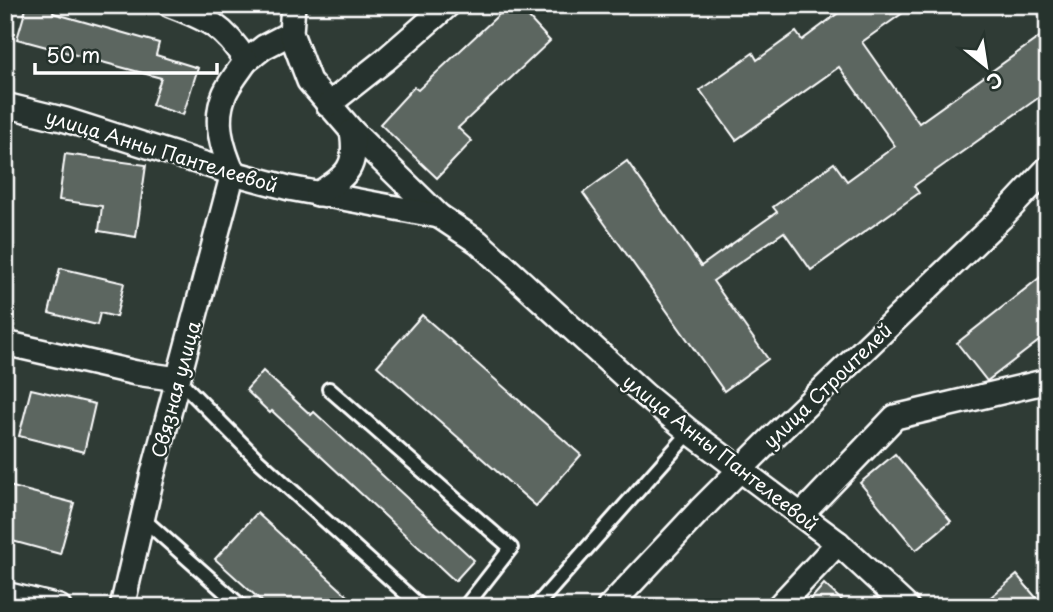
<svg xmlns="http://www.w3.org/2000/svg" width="1053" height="612" viewBox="0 0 1053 612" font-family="'Playpen Sans',sans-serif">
  <rect width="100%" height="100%" fill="#2f3b35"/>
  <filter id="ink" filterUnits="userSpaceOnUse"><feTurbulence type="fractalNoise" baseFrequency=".0143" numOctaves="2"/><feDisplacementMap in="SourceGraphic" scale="14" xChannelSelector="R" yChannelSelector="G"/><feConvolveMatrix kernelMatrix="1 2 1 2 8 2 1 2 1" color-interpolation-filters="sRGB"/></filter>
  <g filter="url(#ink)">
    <g fill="#5b6661" stroke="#fff" stroke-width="2">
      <path d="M27,5h29l-3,8 106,30 -3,12 42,13 -15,47 -31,-10 9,-27 -144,-39z"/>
      <path d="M509,5h8l33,36 -92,87 14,13 -35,37 -57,-54 34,-37 4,3z"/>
      <path d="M849,5h65l-52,37 57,81 129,-92v60l-110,78 -24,17 5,7 -108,77 -27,-38 -71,49 55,78 -44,32 -141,-198 44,-32 74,105 76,-54 -4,-5 61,-44 13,18 48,-35 -56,-79 -103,73 -36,-50 53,-37 4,7 39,-28 6,8z"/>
      <path d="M65,154l81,11 -10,72 -37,-6 3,-25 -43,-6z"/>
      <path d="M60,268l64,15 -8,34 -16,-4 -3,12 -48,-12z"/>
      <path d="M1048,271v63l-61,47 -30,-38z"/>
      <path d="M422,315l159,140 -45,51 -159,-140z"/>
      <path d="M263,371l48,44 3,-3 160,148 -19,21 -183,-170 -2,2 -24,-23z"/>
      <path d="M31,389l64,15 -11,48 -65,-16z"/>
      <path d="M895,454l56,67 -35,29 -56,-67z"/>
      <path d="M5,485l69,18 -14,51 -55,-15z"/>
      <path d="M257,513l103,94h-92l-53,-48z"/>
      <path d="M1017,575l27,32h-65z"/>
      <path d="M824,584l25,23h-45z"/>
    </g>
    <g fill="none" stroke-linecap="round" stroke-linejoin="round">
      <g stroke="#fff" stroke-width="18">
        <g id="service">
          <path d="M178,379l80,81 163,147"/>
          <path d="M329,389l182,159 -46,59"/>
          <path d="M142,518l100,89"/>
          <path d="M535,607l155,-175"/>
        </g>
      </g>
      <g stroke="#fff" stroke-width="28">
        <g id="minor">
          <path d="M170,5c37,14 54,21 76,56l18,-14 27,-14"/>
          <path d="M293,5l-2,28 18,48 43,50 87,85 39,26 167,153 45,37 148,111 69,64"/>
          <path d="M5,105l61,15 167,53 56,15 150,28"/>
          <path d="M328,105l57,-45 63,-55"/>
          <path d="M233,173c-11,-25 -20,-53 -8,-80 5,-11 14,-22 21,-32"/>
          <path d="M318,194c29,-19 40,-26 34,-63"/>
          <path d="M5,343l131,30 42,6"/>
          <path d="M801,515l94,-98 153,-36"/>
          <path d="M5,594l54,13"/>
          <path d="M122,607l30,-130 81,-304"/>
          <path d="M609,607l91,-97 72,-72 229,-220 47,-50"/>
          <path d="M778,607l60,-64"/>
        </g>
      </g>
      <use href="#service" stroke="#26332d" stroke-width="12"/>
      <use href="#minor" stroke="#26332d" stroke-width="23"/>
    </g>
  </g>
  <g text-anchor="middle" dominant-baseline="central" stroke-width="5" stroke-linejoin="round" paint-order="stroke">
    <g font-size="19" fill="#fff" stroke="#26332d">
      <text transform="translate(162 150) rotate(17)">улица Анны Пантелеевой</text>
      <text transform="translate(827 385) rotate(-44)">улица Строителей</text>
      <text transform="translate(175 389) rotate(-75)">Связная улица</text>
      <text transform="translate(721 452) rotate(38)">улица Анны Пантелеевой</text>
    </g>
  </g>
  <rect width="1053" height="612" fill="none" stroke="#26332d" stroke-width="28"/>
  <rect x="14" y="14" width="1025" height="584" fill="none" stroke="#fff" stroke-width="2.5" filter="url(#ink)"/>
  <g transform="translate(986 66) rotate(150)" stroke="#26332d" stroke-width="5" paint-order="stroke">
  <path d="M0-5L12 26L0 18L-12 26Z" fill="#ffffff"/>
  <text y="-10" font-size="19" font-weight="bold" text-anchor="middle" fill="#ffffff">С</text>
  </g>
  <path d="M35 63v10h182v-10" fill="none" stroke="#ffffff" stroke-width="3.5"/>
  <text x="46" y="63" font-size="21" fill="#ffffff" stroke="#26332d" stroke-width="5" paint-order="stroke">50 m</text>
</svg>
